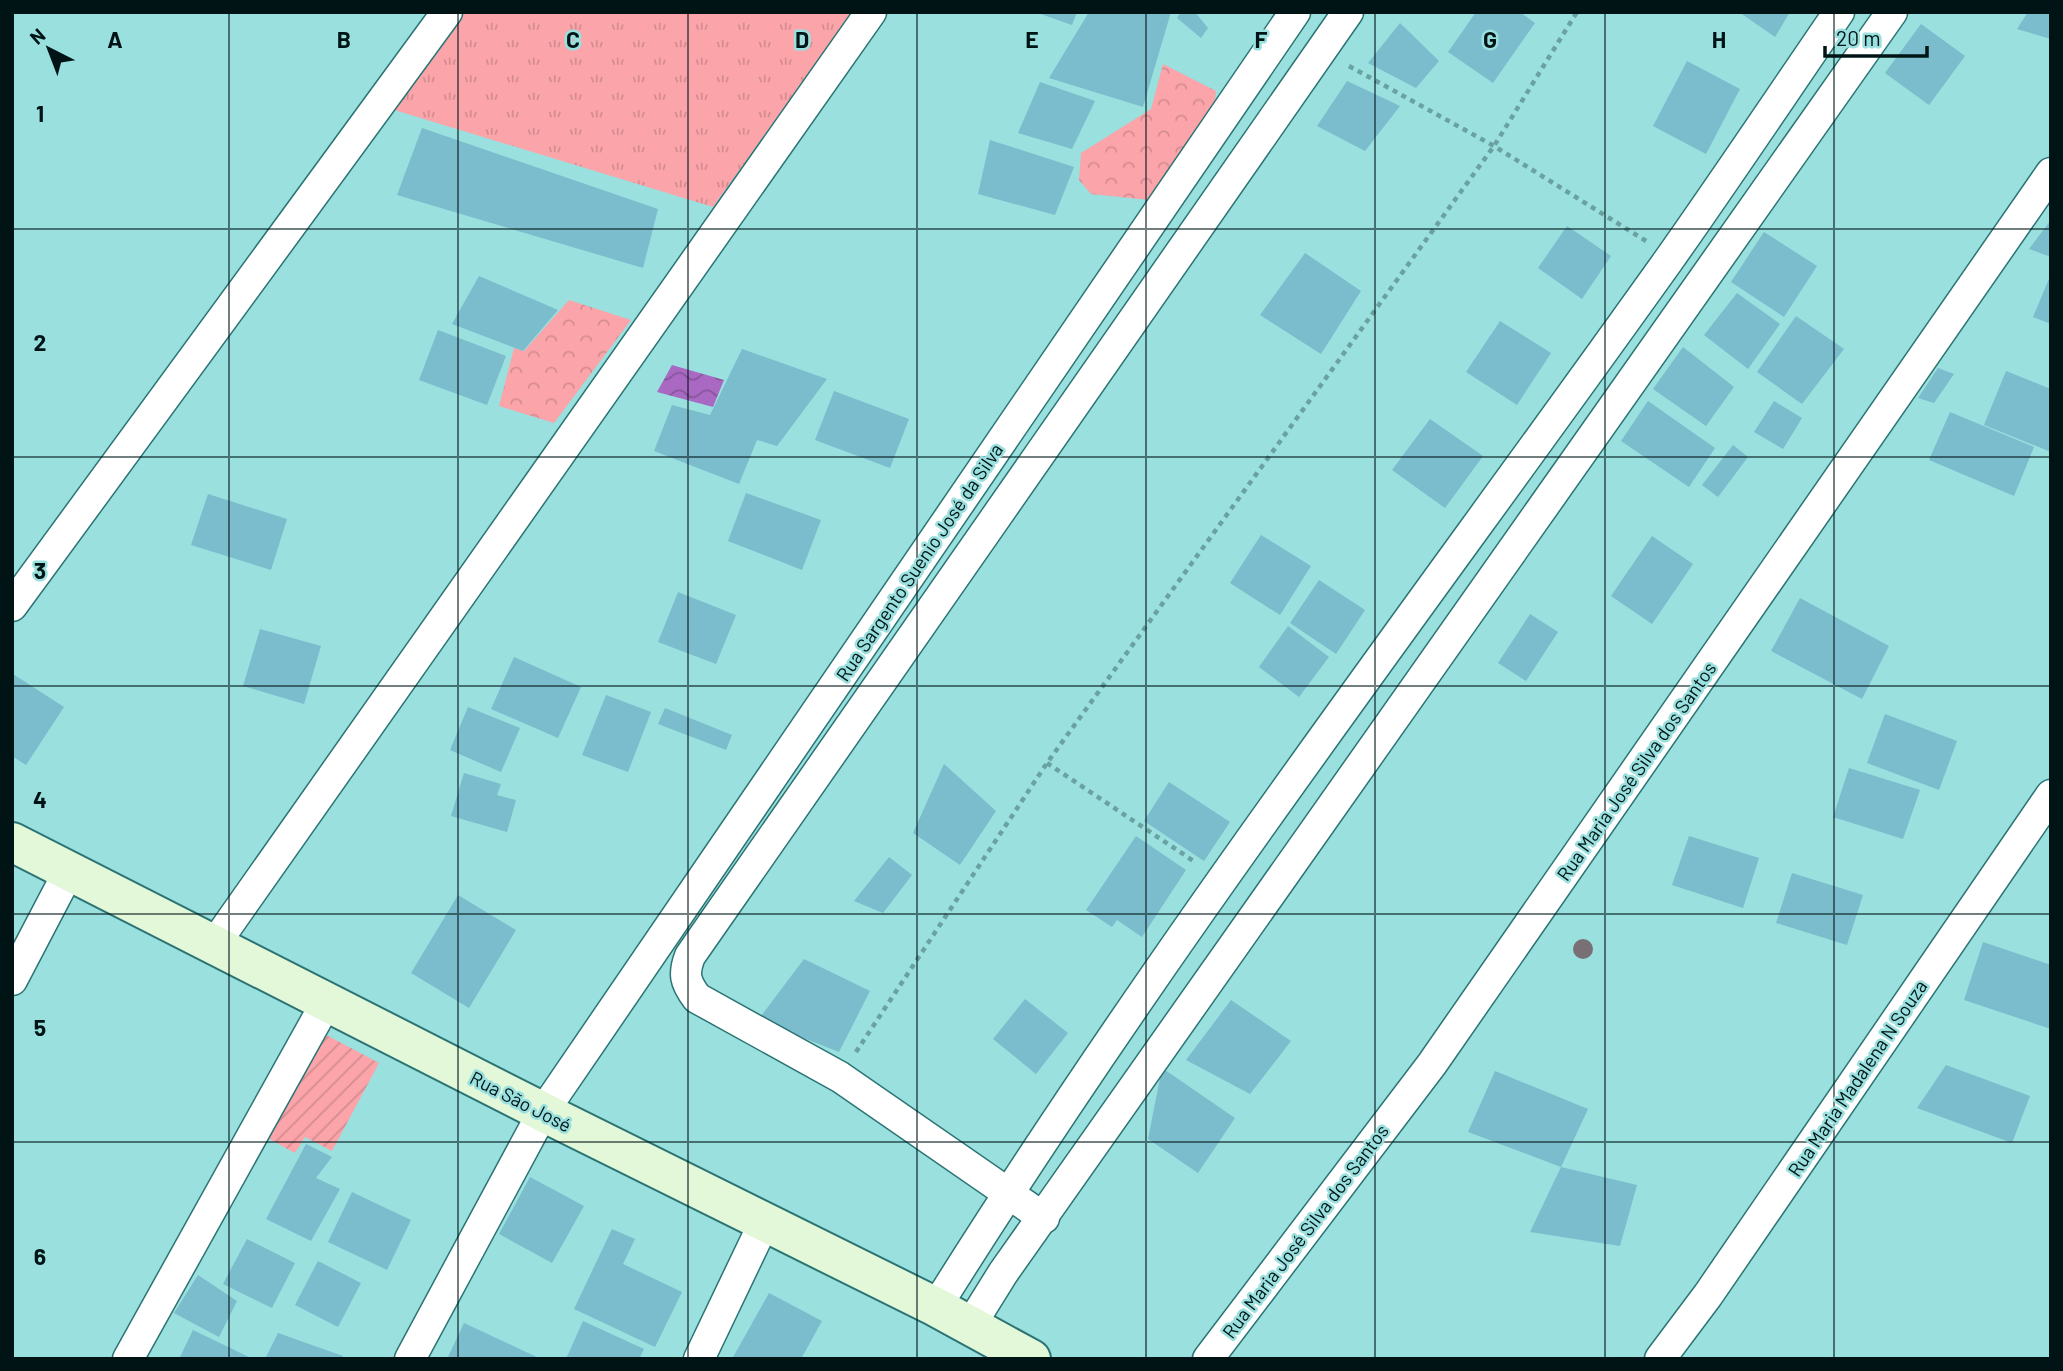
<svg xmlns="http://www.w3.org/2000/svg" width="2063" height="1371" viewBox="0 0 2063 1371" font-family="Barlow,sans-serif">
  <defs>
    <pattern id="grass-tufts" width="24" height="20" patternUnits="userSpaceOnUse" patternTransform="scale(1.75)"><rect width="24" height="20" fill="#fba4a9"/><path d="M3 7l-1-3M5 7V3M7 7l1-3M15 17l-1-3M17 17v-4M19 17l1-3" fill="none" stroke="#d58c91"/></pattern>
    <pattern id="forest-crowns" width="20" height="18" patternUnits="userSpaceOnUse" patternTransform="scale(1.75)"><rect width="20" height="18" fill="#fba4a9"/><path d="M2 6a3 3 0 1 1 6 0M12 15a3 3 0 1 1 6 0" fill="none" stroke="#d58c91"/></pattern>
    <pattern id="garden-furrows" width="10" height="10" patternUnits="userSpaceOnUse" patternTransform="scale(1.75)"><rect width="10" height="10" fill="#fba4a9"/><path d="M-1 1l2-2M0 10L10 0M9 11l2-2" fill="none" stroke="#d58c91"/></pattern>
    <pattern id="water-waves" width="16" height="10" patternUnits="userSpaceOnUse" patternTransform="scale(1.75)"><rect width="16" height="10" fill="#a969c2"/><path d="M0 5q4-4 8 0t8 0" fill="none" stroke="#87559c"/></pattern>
  </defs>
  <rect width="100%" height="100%" fill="#99e0df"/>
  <path fill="url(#grass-tufts)" d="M462,12h390l-139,195 -322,-98z"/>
  <g fill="url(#forest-crowns)">
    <path d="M1163,64l53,27 -4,37 -63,72 -58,-6 -12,-14 2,-27 70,-44z"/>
    <path d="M569,300l62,20 -77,103 -55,-17 15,-58 10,3z"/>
  </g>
  <path fill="url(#garden-furrows)" d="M317,1030l62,33 -47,88 -27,-14 -10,16 -33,-18z"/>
  <path fill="url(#water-waves)" d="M672,365l52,15 -11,27 -56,-15z"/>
  <g fill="#7bbccd">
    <path d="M1035,12h42l-5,13z"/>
    <path d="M1089,12h82l-28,95 -94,-29z"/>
    <path d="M1181,12h14l13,16 -7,10 -24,-20z"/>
    <path d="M1476,12h44l15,11 -42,60 -45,-31z"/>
    <path d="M1739,12h51l-15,25z"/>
    <path d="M2028,12h23v27l-34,-10z"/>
    <path d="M1400,23l39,38 -23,27 -48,-25z"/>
    <path d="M1921,24l44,32 -36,49 -44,-32z"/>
    <path d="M1687,61l53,28 -34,65 -53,-28z"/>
    <path d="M1347,81l53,25 -35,45 -48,-25z"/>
    <path d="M1040,82l55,19 -23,48 -54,-16z"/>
    <path d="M422,128l236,81 -15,59 -246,-73z"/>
    <path d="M990,140l84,27 -19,48 -77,-21z"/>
    <path d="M2051,220v37l-22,-8z"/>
    <path d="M1567,226l44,30 -29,43 -44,-31z"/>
    <path d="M1764,232l53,34 -33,51 -53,-35z"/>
    <path d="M1305,253l56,38 -40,63 -61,-39z"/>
    <path d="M2051,274v50l-18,-7z"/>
    <path d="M479,276l79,34 -35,41 -71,-27z"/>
    <path d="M1737,293l43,31 -32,45 -44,-34z"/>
    <path d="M1796,316l48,33 -42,55 -45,-32z"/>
    <path d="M1500,321l51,32 -34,52 -51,-33z"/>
    <path d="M438,330l68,26 -19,49 -68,-25z"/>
    <path d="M1683,347l51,40 -28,39 -53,-37z"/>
    <path d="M742,349l85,30 -50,67 -20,-6 -18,44 -85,-33 18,-46 38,10z"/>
    <path d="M1938,368l16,6 -20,29 -16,-5z"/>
    <path d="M2006,371l45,18v63l-67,-27z"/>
    <path d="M834,391l75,28 -19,49 -75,-28z"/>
    <path d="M1648,401l67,47 -26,39 -68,-46z"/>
    <path d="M1774,401l28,17 -19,31 -29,-17z"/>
    <path d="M1950,412l84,35 -20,49 -85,-36z"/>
    <path d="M1430,419l53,37 -38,52 -53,-38z"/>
    <path d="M1733,445l15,12 -30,40 -16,-12z"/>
    <path d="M746,493l75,27 -19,50 -74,-29z"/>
    <path d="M208,494l79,25 -16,51 -80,-25z"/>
    <path d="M1261,535l50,31 -31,49 -50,-32z"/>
    <path d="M1652,536l41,28 -41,60 -41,-28z"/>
    <path d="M1319,580l46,30 -29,44 -46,-31z"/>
    <path d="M678,592l58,23 -20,49 -58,-22z"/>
    <path d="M1800,598l89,48 -27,53 -91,-48z"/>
    <path d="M1530,614l28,18 -32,49 -28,-18z"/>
    <path d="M1288,626l41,31 -30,40 -40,-30z"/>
    <path d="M260,629l61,17 -17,58 -61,-18z"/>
    <path d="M514,657l67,30 -23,51 -67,-29z"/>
    <path d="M13,674l51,33 -38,58 -14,-9z"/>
    <path d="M606,695l45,17 -23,60 -46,-17z"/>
    <path d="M468,707l52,21 -19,44 -51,-22z"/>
    <path d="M665,708l67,27 -6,15 -68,-26z"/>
    <path d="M1885,714l72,27 -18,49 -72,-27z"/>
    <path d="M944,764l52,47 -36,54 -47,-32z"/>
    <path d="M1849,768l71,22 -17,49 -70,-22z"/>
    <path d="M464,773l37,11 -4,11 19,5 -9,32 -56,-16z"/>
    <path d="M1169,782l61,40 -26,39 -60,-40z"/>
    <path d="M1136,836l50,34 -44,67 -25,-17 -5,7 -26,-17z"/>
    <path d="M1689,836l70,22 -16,50 -71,-23z"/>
    <path d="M889,857l23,18 -29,38 -29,-12z"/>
    <path d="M1792,873l71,22 -16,50 -71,-22z"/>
    <path d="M458,895l58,35 -47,78 -58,-35z"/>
    <path d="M1983,942l68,23v64l-87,-29z"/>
    <path d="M804,959l66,32 -31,61 -81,-32z"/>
    <path d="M1025,999l43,34 -32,41 -43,-35z"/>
    <path d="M1231,1000l60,41 -41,53 -64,-34z"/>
    <path d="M1946,1065l84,31 -18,47 -95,-35z"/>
    <path d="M1162,1068l73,50 -37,55 -50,-34z"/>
    <path d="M1495,1071l93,38 -27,58 76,18 -17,61 -90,-14 31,-65 -93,-35z"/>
    <path d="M306,1144l26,13 -16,21 24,11 -29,52 -45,-22z"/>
    <path d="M530,1177l54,29 -32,57 -53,-29z"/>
    <path d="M352,1192l59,28 -24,50 -59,-28z"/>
    <path d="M612,1229l23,10 -12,25 59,28 -27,55 -81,-38z"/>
    <path d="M247,1239l48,24 -23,45 -49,-24z"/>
    <path d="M318,1261l43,22 -23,44 -43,-22z"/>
    <path d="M198,1275l39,26 -18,36 -45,-24z"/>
    <path d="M769,1293l53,28 -21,38h-69z"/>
    <path d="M583,1321l61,28 -5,10h-73z"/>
    <path d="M464,1323l77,36h-94z"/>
    <path d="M193,1330l60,29h-74z"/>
    <path d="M278,1333l65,23 -1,3h-77z"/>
  </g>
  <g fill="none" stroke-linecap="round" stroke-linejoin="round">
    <g stroke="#2c7474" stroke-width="33">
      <g id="minor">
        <path d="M12,606l435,-594"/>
        <path d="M214,945l657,-933"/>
        <path d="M12,980l57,-109"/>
        <path d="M1044,1218l-204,-141 -143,-79c-12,-16 -14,-24 -7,-42l658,-944"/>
        <path d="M936,1307c226,-361 485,-700 732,-1046 58,-82 114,-166 171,-249"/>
        <path d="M970,1326l33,-53 889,-1261"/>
        <path d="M128,1359l198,-356"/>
        <path d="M410,1359l133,-247 752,-1100"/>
        <path d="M699,1359l65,-136"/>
        <path d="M1208,1359l224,-295 619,-891"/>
        <path d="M1660,1359l48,-64 343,-500"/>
      </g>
    </g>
    <g stroke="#2c7474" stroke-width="42">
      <path id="secondary" d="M12,842l531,270 393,195 95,52"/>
    </g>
    <g stroke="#6aa1a1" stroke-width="4.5" stroke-dasharray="5 5" stroke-linecap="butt">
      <path d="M1349,66l145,80 152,95"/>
      <path d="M1047,763l148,99"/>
      <path d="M856,1052l191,-289 447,-617 83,-134"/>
    </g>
    <use href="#minor" stroke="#fff" stroke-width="30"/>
    <use href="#secondary" stroke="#e3f8d8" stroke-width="38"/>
  </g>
  <circle fill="#797076" cx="1583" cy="949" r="10"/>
  <path fill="none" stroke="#001415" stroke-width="2" stroke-opacity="0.55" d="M229,12v1347M458,12v1347M688,12v1347M917,12v1347M1146,12v1347M1375,12v1347M1605,12v1347M1834,12v1347M12,229h2039M12,457h2039M12,686h2039M12,914h2039M12,1142h2039"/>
  <g text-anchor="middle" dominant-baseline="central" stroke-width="5" stroke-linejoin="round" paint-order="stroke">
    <g font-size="19" fill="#001415" stroke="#99e0df">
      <text transform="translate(919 562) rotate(-56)">Rua Sargento Suenio José da Silva</text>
      <text transform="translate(1636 771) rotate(-55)">Rua Maria José Silva dos Santos</text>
      <text transform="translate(1857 1078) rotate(-56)">Rua Maria Madalena N Souza</text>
      <text transform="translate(521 1101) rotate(27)">Rua São José</text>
      <text transform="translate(1305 1231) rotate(-53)">Rua Maria José Silva dos Santos</text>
    </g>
  </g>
  <g font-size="23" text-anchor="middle" font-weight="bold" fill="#001415" stroke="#99e0df" stroke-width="5" stroke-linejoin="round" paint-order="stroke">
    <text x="115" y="48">A</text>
    <text x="344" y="48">B</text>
    <text x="573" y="48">C</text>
    <text x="802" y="48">D</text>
    <text x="1032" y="48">E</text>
    <text x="1261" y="48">F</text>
    <text x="1490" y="48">G</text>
    <text x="1719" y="48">H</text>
    <text x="40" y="122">1</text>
    <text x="40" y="351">2</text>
    <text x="40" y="579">3</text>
    <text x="40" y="808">4</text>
    <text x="40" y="1036">5</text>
    <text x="40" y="1265">6</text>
  </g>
  <rect width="2063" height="1371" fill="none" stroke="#001415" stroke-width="28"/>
  <g transform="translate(49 49) rotate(318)" stroke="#99e0df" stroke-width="5" paint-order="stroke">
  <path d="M0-5L12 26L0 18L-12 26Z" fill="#001415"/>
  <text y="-10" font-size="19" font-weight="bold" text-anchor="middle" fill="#001415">N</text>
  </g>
  <path d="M1825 46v10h102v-10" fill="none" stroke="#001415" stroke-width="3.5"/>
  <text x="1836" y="46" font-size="21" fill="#001415" stroke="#99e0df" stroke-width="5" paint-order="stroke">20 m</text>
</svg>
